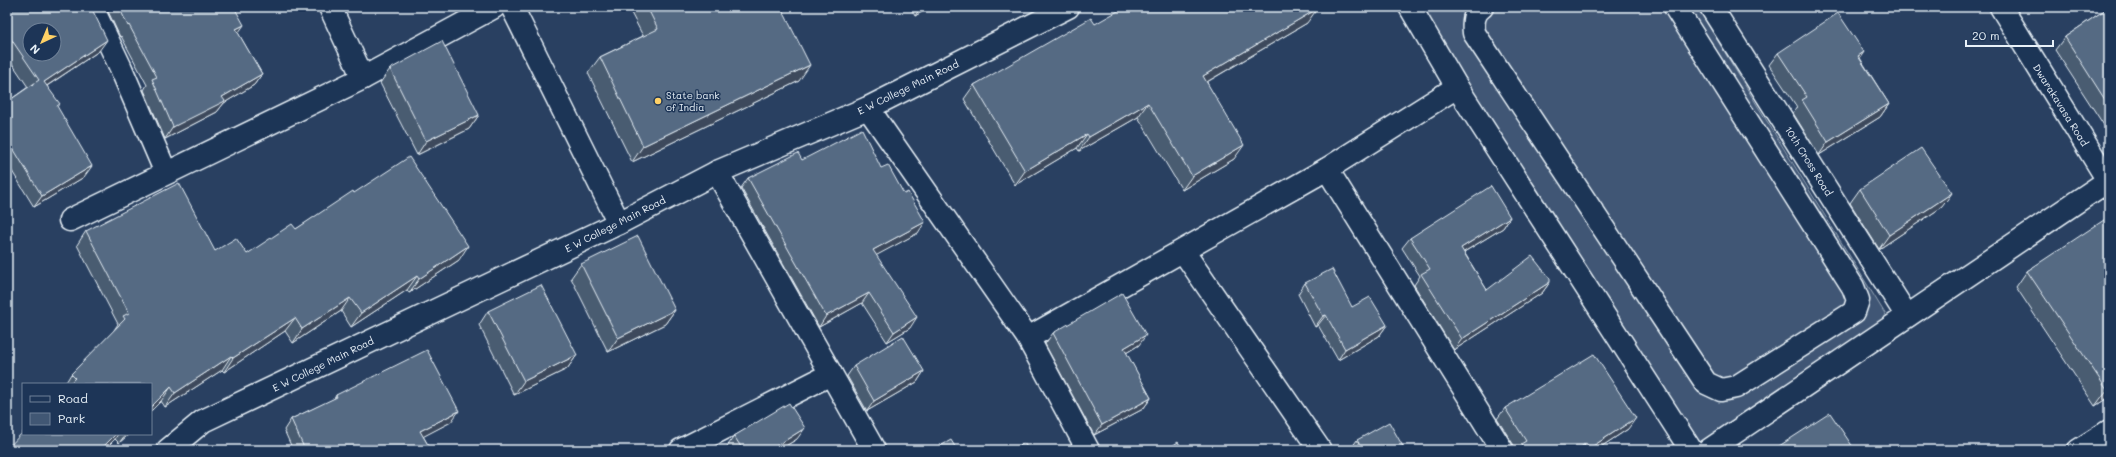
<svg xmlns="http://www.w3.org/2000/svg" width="2116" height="457" viewBox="0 0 2116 457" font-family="Mali,sans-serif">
  <rect width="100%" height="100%" fill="#294061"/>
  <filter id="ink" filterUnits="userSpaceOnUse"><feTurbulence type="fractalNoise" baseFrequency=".025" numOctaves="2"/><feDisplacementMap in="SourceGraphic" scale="8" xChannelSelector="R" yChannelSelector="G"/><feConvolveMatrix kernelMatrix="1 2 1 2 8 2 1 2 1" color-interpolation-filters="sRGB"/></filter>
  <g filter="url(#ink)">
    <path fill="#415774" stroke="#94a4b6" d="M1405,7h292l195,318 -205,125h-10z"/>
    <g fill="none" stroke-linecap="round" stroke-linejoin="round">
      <g stroke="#e8f1f8" stroke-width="25">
        <g id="minor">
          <path d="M92,7l28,59 46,107"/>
          <path d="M330,7l33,71"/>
          <path d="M512,7l107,216"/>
          <path d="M1410,7l47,80 234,363"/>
          <path d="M1482,7c-9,6 -9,16 -8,26l232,350 15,7 15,-3 118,-75 4,-12 -5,-13 -178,-280"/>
          <path d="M1711,7l196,309"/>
          <path d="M2001,7l108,175"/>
          <path d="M868,108l160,230 60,112"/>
          <path d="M1327,169l175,281"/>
          <path d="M717,172l157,278"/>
          <path d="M70,220l293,-142 131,-71"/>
          <path d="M1183,251l137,199"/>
          <path d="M1028,338l299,-169 130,-82"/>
          <path d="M168,450l35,-29 416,-198 98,-51 151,-64 200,-101"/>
          <path d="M681,450l150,-76"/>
          <path d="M1709,450l400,-270"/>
          <path d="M2079,450l30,-19"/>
        </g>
      </g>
      <use href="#minor" stroke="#1d3557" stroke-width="22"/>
    </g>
    <g fill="#495b71" stroke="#e8f1f8">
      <path d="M7,7l92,44 -52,35 10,22 27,69 -50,30 -27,-44v-61l21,-15 -21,-31z"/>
      <path d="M106,7h128l4,26 24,41 -8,11 -30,18 -7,9 -52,27 -21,-49 3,-5 -26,-49 -1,1z"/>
      <path d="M628,7h153l18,74 -167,81 -44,-89 12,-16 43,-21z"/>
      <path d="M910,7h20l-15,9z"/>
      <path d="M2109,7v126l-54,-83 10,-13z"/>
      <path d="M1307,23l-100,59 27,77 -52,31 -44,-73 -59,34 -2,-3 -62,37 -51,-86 10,-14 121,-61z"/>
      <path d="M1778,53l82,5 29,46 -9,13 -61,38 -26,-42 4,-6 -28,-42z"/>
      <path d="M390,69l89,46 -10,14 -52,26 -37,-72z"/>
      <path d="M802,160l79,8 37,65 -42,22 34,73 -23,14 -25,-39 -43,24 -78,-139 7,-10z"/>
      <path d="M1860,189l82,18 -63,42 -29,-46z"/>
      <path d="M354,193l105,67 -50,33 -2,-3 -56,37 -10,-16 -48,32 -8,-12 -61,41 -2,-2 -57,37 -4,-6 -10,10v-27h-86l6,-10 43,-43v-1l4,-6 -41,-79 9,-14 129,20 32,3 49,-25z"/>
      <path d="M1510,217l-7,11 -39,24 23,38 63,-8 -8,11 -88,57 -40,-65 6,-9 -18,-28 8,-10z"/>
      <path d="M2109,222v175l-14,9 -79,-119 11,-16z"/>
      <path d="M581,264l94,46 -10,14 -57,28 -37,-74z"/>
      <path d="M1305,283l47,24 35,18 -8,11 -41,24 -20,-35 -3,2 -17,-33z"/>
      <path d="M488,311l89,44 -10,14 -53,26 -35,-70z"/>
      <path d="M1053,333l86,12 -13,8 25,45 -8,11 -49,26 -49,-91z"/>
      <path d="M854,366l70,5 -7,11 -50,29 -20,-35z"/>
      <path d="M336,395l115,27 -28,14 8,14h-138l-9,-20 7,-11 43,-20z"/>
      <path d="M1505,408l123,21 -32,21h-79l-20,-31z"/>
      <path d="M23,434h106l-10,9 -4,-4 -11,11h-97z"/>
      <path d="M734,436l63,3 -18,11h-50l-2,-3z"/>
      <path d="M1357,440l48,10h-55z"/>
    </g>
    <g fill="#3c4a5c" stroke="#e8f1f8">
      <path d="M921,7h9l-15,9z"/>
      <path d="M1317,9l-10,14 -114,67 10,-14z"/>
      <path d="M244,25l-8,11v-7z"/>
      <path d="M107,40l-8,11 -63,42 8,-11z"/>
      <path d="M1864,52l-9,13 3,-9z"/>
      <path d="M810,65l-11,16 -167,81 11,-16z"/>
      <path d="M262,74l-8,11 -30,18 -7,9 -52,27 8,-12 49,-30z"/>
      <path d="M1148,103l-10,14 -59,34 10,-14z"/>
      <path d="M1889,104l-9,13 -61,38 9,-13z"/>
      <path d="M479,115l-10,14 -52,26 9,-14z"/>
      <path d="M1087,134l-10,14 -62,37 10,-14z"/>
      <path d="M1244,145l-10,14 -52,31 10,-14z"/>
      <path d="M92,166l-8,11 -50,30 8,-11z"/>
      <path d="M1952,193l-10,14 -63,42 10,-14z"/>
      <path d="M1510,217l-7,11 -49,30 7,-10z"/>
      <path d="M925,222l-7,11 -52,28 7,-11z"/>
      <path d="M468,246l-9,14 -50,33 10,-14z"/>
      <path d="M417,276l-10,14 -56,37 10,-14z"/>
      <path d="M1550,282l-8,11 -88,57 8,-11z"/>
      <path d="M869,293l-7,10 -43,24 7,-11z"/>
      <path d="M350,298l-9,13 -48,32 9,-14z"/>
      <path d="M675,310l-10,14 -57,28 10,-14z"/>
      <path d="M1326,315l-8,10 -3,2 8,-11z"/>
      <path d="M917,317l-7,11 -23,14 7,-10z"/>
      <path d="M295,318l-10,13 -61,41 9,-14z"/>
      <path d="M1387,325l-8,11 -41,24 7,-11z"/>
      <path d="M1146,335l-7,10 -23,14 8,-11z"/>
      <path d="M577,355l-10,14 -53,26 10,-14z"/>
      <path d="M231,356l-9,14 -57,37 10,-14z"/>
      <path d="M924,371l-7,11 -50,29 7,-10z"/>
      <path d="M171,387l-10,14 -10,10v-4z"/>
      <path d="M2109,388v9l-14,9 12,-16z"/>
      <path d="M1151,398l-8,11 -49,26 8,-10z"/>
      <path d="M459,411l-8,11 -38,20 7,-11z"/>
      <path d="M1636,418l-8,11 -32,21h-7l1,-2z"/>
      <path d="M805,428l-8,11 -18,11h-9z"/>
      <path d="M116,434h2l-3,5 -11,11h-4z"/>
      <path d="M126,434h3l-10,9z"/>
      <path d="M1586,443l-4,7h-5z"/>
    </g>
    <g fill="#556a83" stroke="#e8f1f8" fill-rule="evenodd">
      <path d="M7,7h84l16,33 -63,42 16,22 -3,2 35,60 -50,30 -34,-56 -1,1v-39l32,-22 -32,-47zM30,30h24v24h-24z"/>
      <path d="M119,7h115l10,18 -8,4 26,45 -40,23 3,4 -52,26 -21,-48 5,-2 -28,-52 -1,1z"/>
      <path d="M647,7h134l29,58 -167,81 -43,-89 58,-28z"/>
      <path d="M1125,7h191l1,2 -114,67 41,69 -52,31 -44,-73 -59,34 -2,-3 -62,37 -51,-86 117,-67 4,6z"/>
      <path d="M2109,7v99l-44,-69z"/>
      <path d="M1838,13l26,39 -6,4 31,48 -61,38 -26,-42 5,-3 -29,-44z"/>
      <path d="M442,41l37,74 -53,26 -36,-72z"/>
      <path d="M862,129l19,39 7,-3 16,29 4,-2 17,30 -52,28 44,67 -23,15 -25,-39 -43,23 -78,-138 50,-25 4,7z"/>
      <path d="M1921,148l31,45 -63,42 -29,-46z"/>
      <path d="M409,157l59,89 -49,33 -2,-3 -56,37 -11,-15 -48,31 -7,-11 -62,40 -2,-2 -56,37 -4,-6 -20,20v-23h-82l6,-6 -4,-4 54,-55 -2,-3 6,-3 -43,-82 93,-48 36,68 21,-13 11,16 45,-30 4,5 57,-38 1,2z"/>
      <path d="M1491,186l19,31 -49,31 26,42 45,-34 18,23v3l-88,57 -41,-65 9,-5 -20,-31z"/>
      <path d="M2107,218l2,4v166l-2,2 -80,-119z"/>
      <path d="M638,236l37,74 -57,28 -37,-74z"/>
      <path d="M1332,269l20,38 18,-10 17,28 -42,24 -19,-34 -3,1 -18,-33z"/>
      <path d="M541,285l36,70 -53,26 -36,-70z"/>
      <path d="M1122,293l24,42 -22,13 27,50 -49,27 -49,-92z"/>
      <path d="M903,336l21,35 -50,30 -20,-35z"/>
      <path d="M427,350l32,61 -39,20 11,19h-126l-14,-31 46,-22 -1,-2z"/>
      <path d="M1594,354l42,64 -46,30 -4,-5 -9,7h-51l-5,-6 5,-3 -21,-33z"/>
      <path d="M789,403l16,25 -35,22h-27l-9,-14z"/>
      <path d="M1830,413l25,37h-82z"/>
      <path d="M1389,422l16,28h-42l-6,-10z"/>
      <path d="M23,432v2h93l-16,16h-93v-1z"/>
      <path d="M951,440l6,10h-24z"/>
      <path d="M1178,442l5,8h-17z"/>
      <path d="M1024,443l5,7h-15z"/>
    </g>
  </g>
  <circle fill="#ffd166" stroke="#1d3557" stroke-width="1.5" cx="658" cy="101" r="4"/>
  <g text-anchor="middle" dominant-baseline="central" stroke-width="3" stroke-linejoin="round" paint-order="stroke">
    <g font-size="10" fill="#e8f1f8" stroke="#1d3557">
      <text transform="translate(908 87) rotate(-26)">E W College Main Road</text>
      <text transform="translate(2061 105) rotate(58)">Dwarakavasa Road</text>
      <text transform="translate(1809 161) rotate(58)">10th Cross Road</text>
      <text transform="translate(615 224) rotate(-27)">E W College Main Road</text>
      <text transform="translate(323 364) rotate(-26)">E W College Main Road</text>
    </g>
    <g font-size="10" fill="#e8f1f8" stroke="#1d3557" text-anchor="start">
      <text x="666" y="95">State bank<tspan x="666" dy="12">of India</tspan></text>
    </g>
  </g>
  <rect width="2116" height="457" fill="none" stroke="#1d3557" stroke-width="24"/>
  <rect x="12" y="12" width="2092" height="433" fill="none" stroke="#e8f1f8" stroke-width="1.5" filter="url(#ink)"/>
  <rect x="22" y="383" width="130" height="52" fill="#1d3557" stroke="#6e8097"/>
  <rect x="30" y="396" width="20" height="6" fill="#1d3557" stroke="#6e8097"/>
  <text x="58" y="403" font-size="12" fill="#e8f1f8">Road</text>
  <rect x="30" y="413" width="20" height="12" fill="#415774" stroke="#6e8097"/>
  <text x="58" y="423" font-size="12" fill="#e8f1f8">Park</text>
  <g transform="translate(42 42) rotate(224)"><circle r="19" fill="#1d3557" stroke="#6e8097"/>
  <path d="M0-3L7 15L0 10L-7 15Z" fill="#ffd166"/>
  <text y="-6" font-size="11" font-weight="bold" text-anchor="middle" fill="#e8f1f8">N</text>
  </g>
  <path d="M1966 40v6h87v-6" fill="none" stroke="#e8f1f8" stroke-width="2"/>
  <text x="1972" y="40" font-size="12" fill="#e8f1f8" stroke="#1d3557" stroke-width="3" paint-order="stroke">20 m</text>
</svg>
